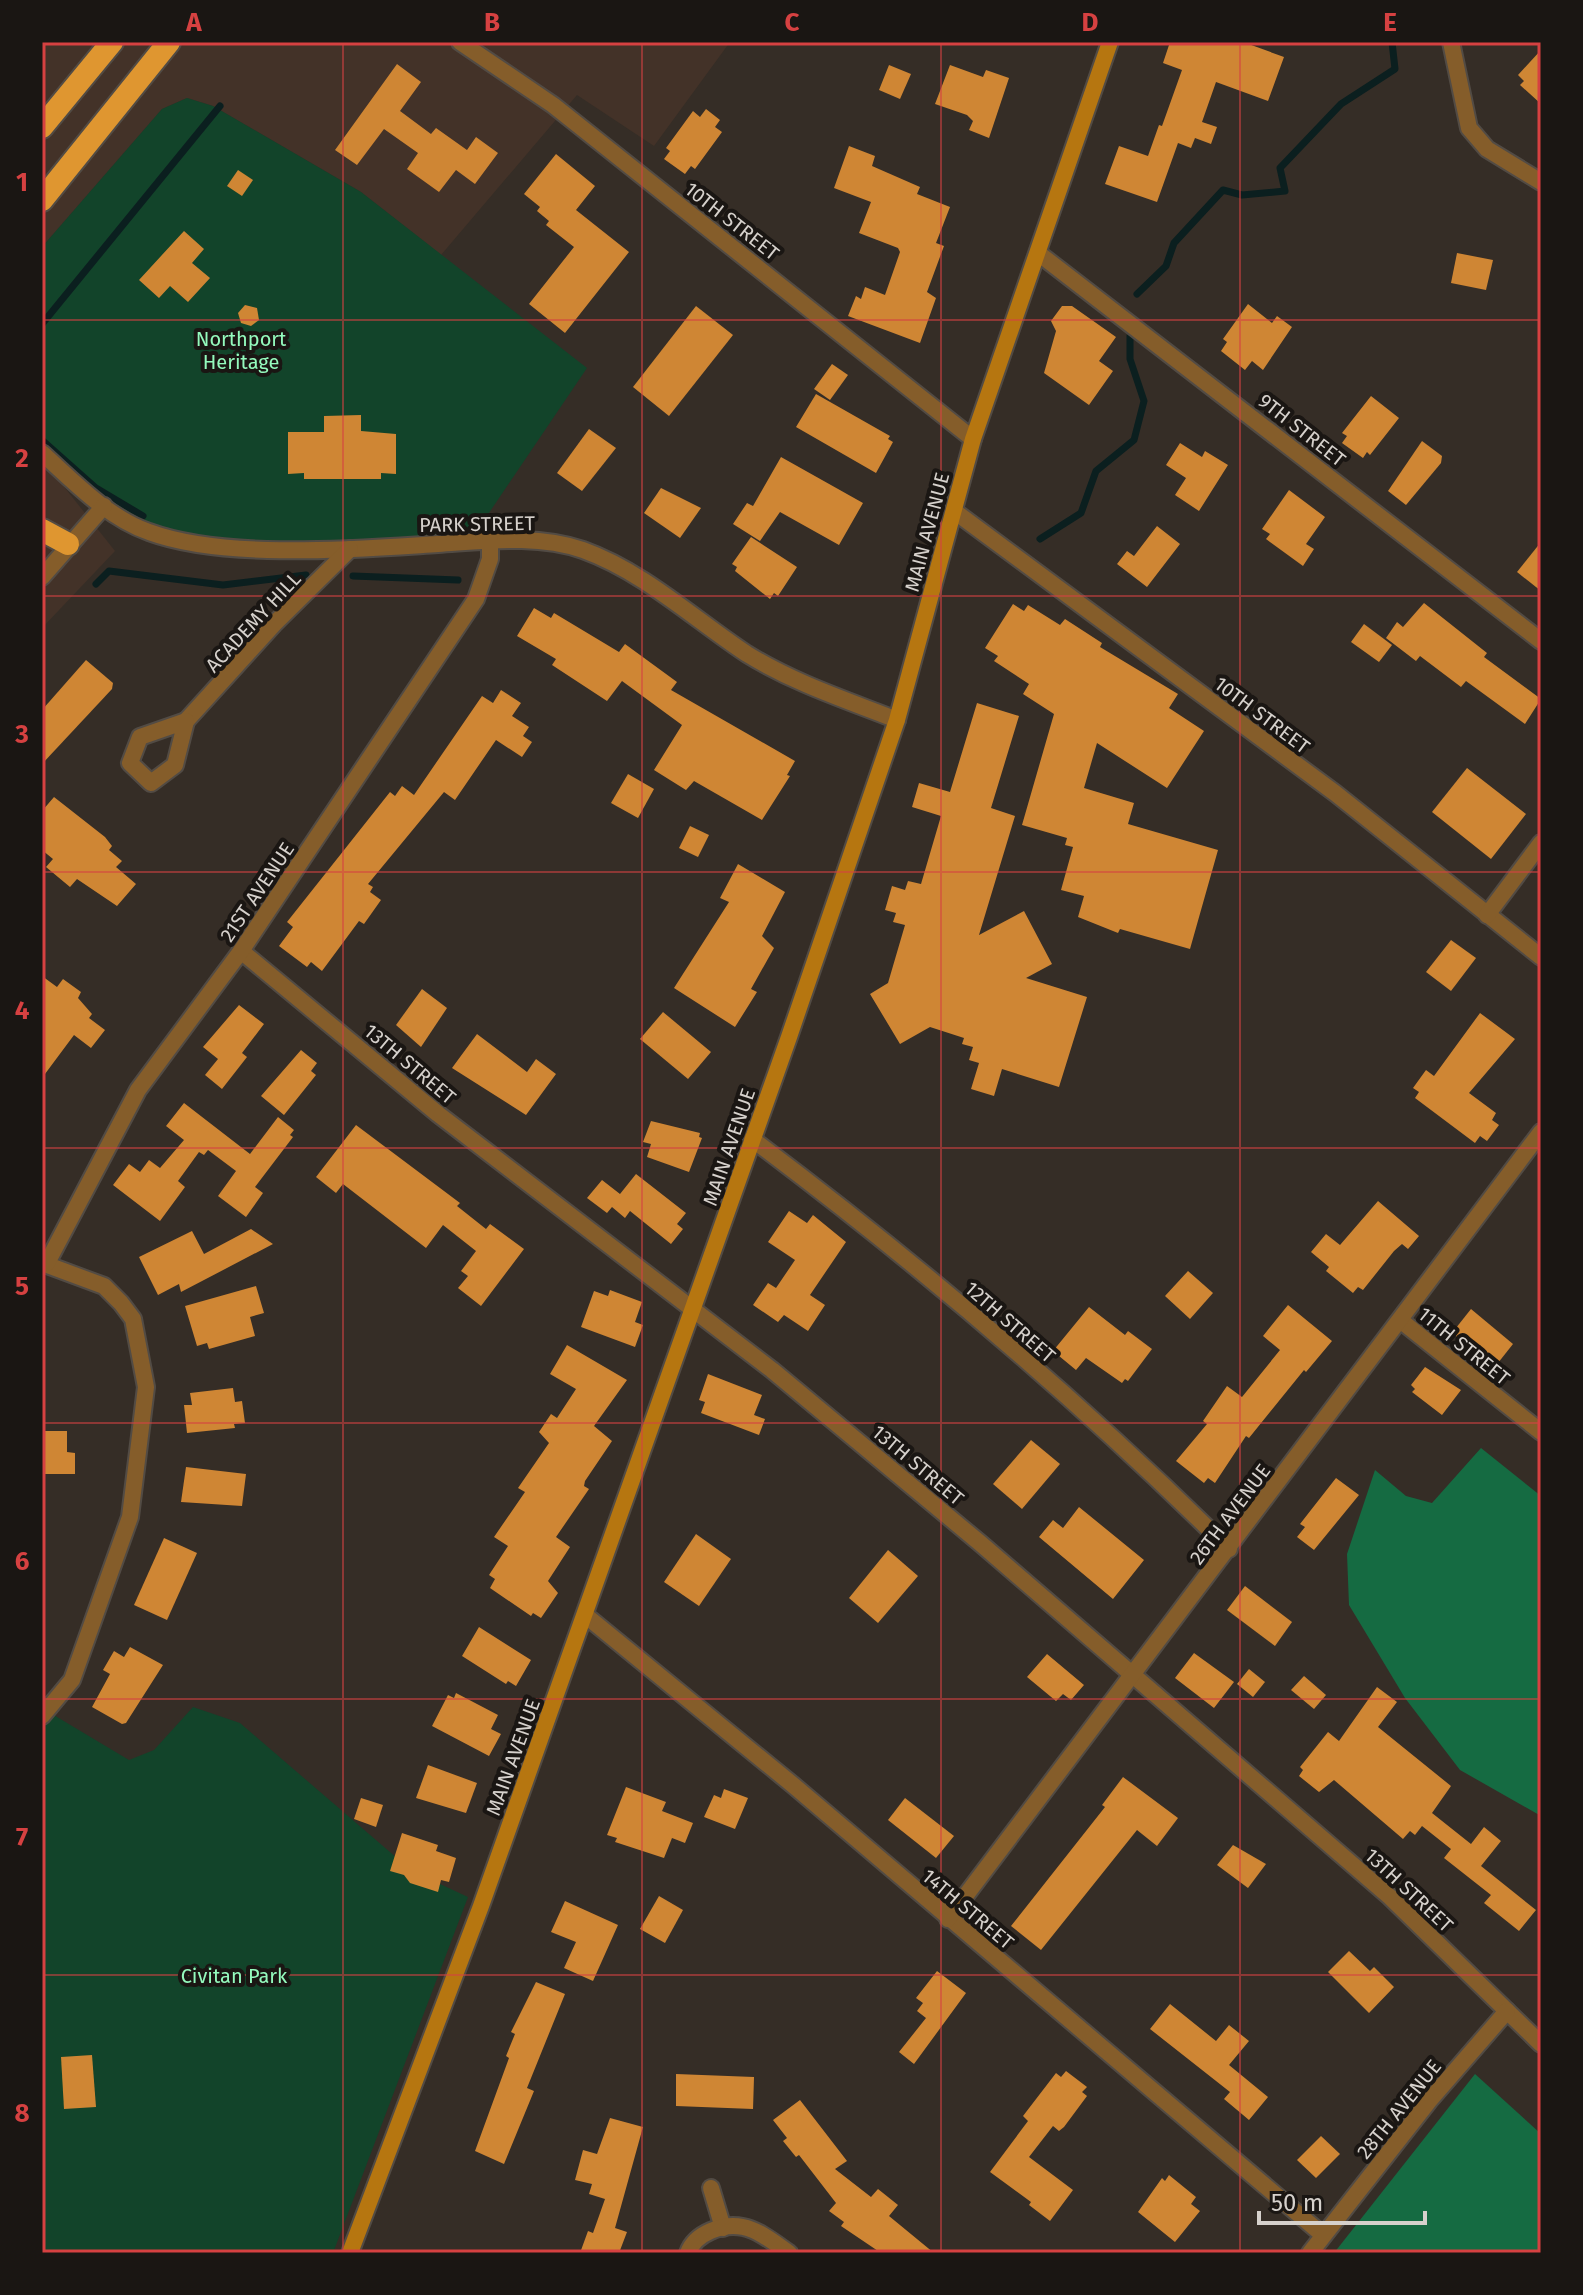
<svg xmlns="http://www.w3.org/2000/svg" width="1583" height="2295" viewBox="0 0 1583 2295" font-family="'Fira Sans',sans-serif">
  <rect width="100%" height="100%" fill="#352d26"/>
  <g fill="#433228">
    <path d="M42,42h688l-76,104 -77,-51 -136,160 -80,-63 -148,-86 -26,-8 -25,11 -120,138z"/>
    <path d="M42,459l73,92 -73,77z"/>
  </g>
  <g fill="#12442a">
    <path d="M187,98l26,8 148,86 226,176 -117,173 -250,6 -72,-15 -106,-79v-206l120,-138z"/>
    <path d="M193,1707l47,16 172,148 56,26 -135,356h-291v-526l10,-13 77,46 25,-10z"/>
  </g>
  <g fill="#156b42">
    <path d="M1481,1448l60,48v320l-81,-46 -55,-72 -56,-93 -2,-51 28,-84 31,26 26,7z"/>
    <path d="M1475,2074l66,60v119h-207z"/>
  </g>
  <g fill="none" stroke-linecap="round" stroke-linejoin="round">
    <g stroke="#0b1f1f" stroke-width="7">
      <path d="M1137,294l29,-28 8,-23 49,-53 19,5 43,-4 -5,-23 61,-64 54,-35 -3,-27"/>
      <path d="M42,324l178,-218"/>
      <path d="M42,440l54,48 47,28"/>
      <path d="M1040,539l41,-26 15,-42 38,-31 10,-39 -14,-42v-23"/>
      <path d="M353,576l105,4"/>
      <path d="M96,584l13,-13 114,14 83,-10"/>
    </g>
  </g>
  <g fill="#cf8634">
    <path d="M1170,42h73l41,15 -16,44 -52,-19 -14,40 15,5 -6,17 -16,-6 -4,10 -13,-5 -21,59 -52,-18 14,-38 29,10 11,-31 3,1 20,-56 -19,-7z"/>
    <path d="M1541,50v54l-21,-19 4,-4 -6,-6z"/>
    <path d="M397,64l24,18 -21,29 31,23 5,-6 31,22 9,-13 22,16 -23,31 -19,-14 -17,22 -32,-23 11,-16 -34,-24 -27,36 -22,-15z"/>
    <path d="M889,65l22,9 -11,25 -21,-9z"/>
    <path d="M950,65l33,12 3,-7 23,8 -20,60 -20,-8 4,-9 -6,-6 -32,-11z"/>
    <path d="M706,109l14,11 -5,7 7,5 -27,37 -4,-3 -6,8 -21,-15 6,-8 -4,-3 27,-37 7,6z"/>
    <path d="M849,146l26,10 -3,10 48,21 -3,7 33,13 -14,36 8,3 -17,46 9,6 -16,45 -72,-27 8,-20 5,3 4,-12 20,8 15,-43 -2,-4 -39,-15 12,-31 -37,-14z"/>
    <path d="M556,154l39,32 -19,24 53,42 -64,81 -36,-29 45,-57 -28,-22 3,-4 -12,-10 3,-4 -16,-13z"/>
    <path d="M238,170l15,10 -11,16 -15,-10z"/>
    <path d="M184,231l20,18 -12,14 18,15 -22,24 -18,-16 -11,12 -20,-18z"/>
    <path d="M1457,253l36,7 -7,30 -35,-7z"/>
    <path d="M1248,304l24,19 5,-7 15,11 -29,43 -11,-9 -7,9 -24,-19 6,-9 -4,-3z"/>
    <path d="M245,305l12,3 2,12 -8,6 -10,-3 -3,-10z"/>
    <path d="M696,306l37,29 -64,81 -36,-29z"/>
    <path d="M1062,306h10l44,31 -17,24 14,10 -24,34 -45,-32 12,-42 -5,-10z"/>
    <path d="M832,364l16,11 -18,25 -16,-11z"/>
    <path d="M816,394l74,42 -2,3 5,3 -17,31 -80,-46z"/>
    <path d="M1371,396l28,22 -29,37 -3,-3 -4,6 -21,-15 5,-7 -5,-3z"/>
    <path d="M361,415v16l35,3v40l-15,-1v6h-77v-6l-16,1v-42h36v-16z"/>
    <path d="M589,429l27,19 -34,43 -25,-18z"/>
    <path d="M1422,441l20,15 -1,7 -35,42 -18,-14z"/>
    <path d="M1180,443l22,14 3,-6 23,14 -29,46 -24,-16 11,-17 -20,-13z"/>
    <path d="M781,457l82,46 -24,42 -59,-33 -20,29 -27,-17 14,-21 6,3z"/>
    <path d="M661,488l40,20 -21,30 -36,-25z"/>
    <path d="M1289,490l36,27 -19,27 8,5 -11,17 -37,-27 4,-5 -8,-5z"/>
    <path d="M1157,526l23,18 -33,43 -30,-23 10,-13 7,5z"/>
    <path d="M751,537l46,30 -19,29 -4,-3 -4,6 -35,-28 2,-4 -5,-3z"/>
    <path d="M1541,542v49l-24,-19z"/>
    <path d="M1424,603l63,50 -3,4 57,42 -16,25 -59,-43 -5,6 -41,-31 -4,5 -30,-23 11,-16 6,5z"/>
    <path d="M1013,604l11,7 4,-6 32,20 5,-6 37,24 -2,4 78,47 -9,14 35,23 -37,57 -70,-45 -13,45 50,15 -6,21 90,26 -28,99 -70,-20 -2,4 -40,-16 6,-21 -23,-6 12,-43 -8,-2 2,-7 -45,-13 32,-111 -31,-20 6,-10 -35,-23 4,-5 -13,-8z"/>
    <path d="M534,608l17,10 3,-5 65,39 6,-8 52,38 -6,8 124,71 -8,14 3,1 -28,44 -68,-39 -8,9 -32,-20 28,-45 -60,-44 -15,20 -55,-36 4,-6 -39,-23z"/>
    <path d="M1364,624l28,21 -13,17 -28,-20z"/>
    <path d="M86,660l27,23 -1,6 -70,75v-54z"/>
    <path d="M501,690l20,13 -9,13 17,11 -6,9 9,6 -10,15 -26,-17 -41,60 -11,-8 -76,92 5,3 -3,5 11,8 -17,24 -5,-3 -37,50 -11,-9 -4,5 -28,-21 14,-19 -6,-5 103,-130 5,4 7,-10 12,9 68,-99 11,7z"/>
    <path d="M977,703l42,13 -28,92 24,8 -36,119 45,-24 28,53 -26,14 61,19 -28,90 -57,-18 -8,27 -23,-7 8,-26 -10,-3 4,-13 -11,-3 2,-6 -34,-11 -30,17 -30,-50 18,-11 17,-58 -12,-3 3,-9 -11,-3 7,-24 13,4 3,-9 13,3 20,-68 -29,-9 7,-24 31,9z"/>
    <path d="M1467,768l59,46 -35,45 -59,-47z"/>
    <path d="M628,774l26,15 -16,29 -27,-15z"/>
    <path d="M54,797l51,40 7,9 -3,4 13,11 -6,6 20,17 -19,22 -40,-27 -7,8 -24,-20 7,-8 -11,-9v-39z"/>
    <path d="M690,826l19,9 -11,22 -19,-9z"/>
    <path d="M738,864l47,28 -23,44 12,12 -23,41 6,3 -22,35 -61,-39 55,-86 -9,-4z"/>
    <path d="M1451,940l25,18 -25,33 -25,-19z"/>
    <path d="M42,976l15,11 6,-8 18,13 -3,6 14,16 -3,4 16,12 -14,18 -17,-13 -32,43z"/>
    <path d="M422,989l25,19 -26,39 -25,-22z"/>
    <path d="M239,1005l25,19 -22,29 5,4 -25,32 -17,-14 13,-16 -15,-12z"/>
    <path d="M663,1012l48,40 -23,27 -48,-40z"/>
    <path d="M1480,1013l35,26 -46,54 27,20 -4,7 7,5 -12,16 -7,-5 -5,7 -60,-45 4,-6 -6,-4 13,-18 8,6z"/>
    <path d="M477,1034l50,38 9,-13 20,15 -30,41 -74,-47z"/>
    <path d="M301,1050l16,13 -6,8 5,4 -32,40 -23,-19z"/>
    <path d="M184,1103l66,51 28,-37 16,13 -4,5 3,2 -38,50 8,6 -17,24 -28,-21 18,-25 -28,-21 -4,5 -5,-3 -21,29 7,6 -25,34 -47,-36 16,-21 11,8 9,-12 11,8 24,-28 -18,-14z"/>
    <path d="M651,1121l49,12 -1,4 3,1 -13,34 -42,-15 4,-13 -8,-2z"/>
    <path d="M356,1125l104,78 -3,3 29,23 4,-5 34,25 -43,57 -23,-18 10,-12 -7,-5 15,-20 -33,-26 -17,23 -83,-64 -7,9 -20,-16z"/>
    <path d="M636,1174l50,39 -9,11 6,5 -12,15 -41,-33 -5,7 -13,-11 -5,6 -20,-15 15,-18 18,14z"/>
    <path d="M1378,1201l41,35 -11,13 -6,-5 -8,7 -31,39 -5,-3 -5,6 -27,-22 3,-4 -18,-15 15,-18 14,11z"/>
    <path d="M789,1211l18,12 6,-8 33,27 -36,53 15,10 -17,26 -24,-16 -6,7 -25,-17 15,-22 8,5 19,-28 -27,-18z"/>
    <path d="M251,1229l22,15 -92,48 -2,-8 -21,11 -19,-38 53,-26 12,23z"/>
    <path d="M1188,1271l25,22 -23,26 -25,-23z"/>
    <path d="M256,1286l8,27 -14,4 5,19 -46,13 -2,-6 -10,3 -12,-40z"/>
    <path d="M610,1290l32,12 -7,20 8,3 -8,22 -54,-20 13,-36 14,5z"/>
    <path d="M1288,1305l44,36 -26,31 -2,-2 -55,68 -3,-2 -31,47 -7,-5 -4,5 -28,-22 31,-37 -4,-3 24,-35 15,11 38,-47 -17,-14z"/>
    <path d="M1089,1307l36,28 3,-4 24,18 -24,32 -3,-2 -3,4 -36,-25 -10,12 -23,-19z"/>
    <path d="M1471,1309l42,35 -19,24 -42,-35z"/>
    <path d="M567,1345l60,35 -33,46 18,15 -27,40 -1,5 5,3 -33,48 14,10 -22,34 10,12 -17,25 -8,-5 -2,3 -41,-28 5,-9 -6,-4 19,-29 -14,-9 31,-45 -7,-4 31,-45 -10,-11 12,-18 6,4 19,-29 -26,-15z"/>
    <path d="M1425,1367l36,23 -19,25 -30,-23 3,-3 -4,-4z"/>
    <path d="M708,1374l54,21 -8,20 11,4 -6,16 -58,-22 4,-11 -6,-2z"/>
    <path d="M233,1388l2,14 7,-1 3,22 -11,1 1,4 -48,5 -3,-28h8l-2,-12z"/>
    <path d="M42,1431h25v21l8,1v21h-33z"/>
    <path d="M1031,1440l29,24 -38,45 -29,-25z"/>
    <path d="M186,1467l60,7 -4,32 -61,-4z"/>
    <path d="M1336,1478l23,17 -45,55 -17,-13 8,-10 -5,-3z"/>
    <path d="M1079,1507l65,53 -31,39 -74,-62 14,-17 10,8z"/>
    <path d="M696,1534l35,25 -32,47 -35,-24z"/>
    <path d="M164,1538l33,15 -30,67 -33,-15z"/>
    <path d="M888,1550l30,26 -40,47 -29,-25z"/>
    <path d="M1245,1586l47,36 -17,24 -48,-36z"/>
    <path d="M479,1627l52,33 -15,26 -8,-5 -2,3 -44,-28z"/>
    <path d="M130,1647l33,18 -37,58 -4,1 -30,-17 18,-33 -7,-4 11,-19 10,6z"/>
    <path d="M1194,1653l40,29 -20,26 -39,-30z"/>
    <path d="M1047,1654l37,31 -13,15 -8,-6 -7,7 -29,-24z"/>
    <path d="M1249,1669l16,13 -12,15 -16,-13z"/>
    <path d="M1304,1676l22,19 -12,14 -23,-19z"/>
    <path d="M1377,1687l20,15 -19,25 73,59 -19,27 39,31 13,-17 17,14 -20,25 55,44 -17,21 -35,-28 7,-8 -47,-37 7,-9 -29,-23 -7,9 -5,-4 -7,8 -69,-59 -15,12 -20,-16 4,-6 -3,-3 28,-35 11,9z"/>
    <path d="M456,1693l42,22 -7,14 10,5 -12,22 -57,-30 16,-31 6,3z"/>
    <path d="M428,1765l49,18 -11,30 -50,-15z"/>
    <path d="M1123,1777l55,41 -21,28 -20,-16 -96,120 -30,-24 94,-119 -3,-2z"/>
    <path d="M626,1787l40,15 -4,9 31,12 -8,20 -13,-5 -8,20 -49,-16 2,-4 -10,-3z"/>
    <path d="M724,1789l24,9 -13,31 -31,-12 10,-22 7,3z"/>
    <path d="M361,1798l22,7 -7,22 -22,-8z"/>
    <path d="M905,1798l49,38 -18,22 -48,-38z"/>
    <path d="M402,1833l36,12 -2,6 20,7 -7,24 -8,-2 -3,12 -28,-9 -6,-8 -14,-4z"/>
    <path d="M1233,1845l33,19 -18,24 -31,-23z"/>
    <path d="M659,1896l24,14 -18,33 -25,-14z"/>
    <path d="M565,1901l53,24 -25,56 -29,-13 12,-26 -25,-10z"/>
    <path d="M1349,1951l21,20 4,-4 20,20 -25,26 -41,-41z"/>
    <path d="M937,1971l29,22 -52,71 -15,-12 27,-34 -9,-7 6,-8 -7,-5z"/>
    <path d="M536,1982l29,12 -38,94 7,3 -30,73 -29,-13 34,-93 -3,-2 9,-22 -4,-2z"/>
    <path d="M1170,2004l46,37 13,-16 20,16 -20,24 39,32 -19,23 -25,-21 6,-7 -80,-63z"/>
    <path d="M92,2055l4,52 -32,2 -3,-52z"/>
    <path d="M1066,2071l21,16 -5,5 5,4 -23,31 -5,4 -6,-5 -24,31 44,33 -23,31 -21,-16 2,-3 -41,-30 38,-51 -5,-5 33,-43 5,4z"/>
    <path d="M676,2074l78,3 -1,32 -77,-3z"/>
    <path d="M800,2100l47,61 -12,8 36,28 7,-8 20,16 -9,11 45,37h-53l-40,-27 3,-4 -15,-11 7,-8 -37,-48 -3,2 -13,-16 4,-3 -14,-18z"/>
    <path d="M610,2118l33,9 -28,101 12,4 -8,21h-39l8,-22 5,2 12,-34 -16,-5 3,-10 -17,-4 8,-30 14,4z"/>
    <path d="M1321,2136l19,18 -24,24 -19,-18z"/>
    <path d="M1169,2175l27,22 -5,7 9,7 -25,31 -37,-30 24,-34 3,3z"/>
  </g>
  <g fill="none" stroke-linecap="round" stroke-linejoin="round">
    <g stroke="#524b44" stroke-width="20">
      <g id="minor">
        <path d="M460,42l93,63 420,334"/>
        <path d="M1451,42l18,86 18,21 54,33"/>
        <path d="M1038,253l503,388"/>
        <path d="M42,453c31,28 66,65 107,79 76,28 208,17 289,12 47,-3 100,-10 145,6 61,22 111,69 164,104 47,29 99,46 150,66"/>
        <path d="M954,511l381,282 206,164"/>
        <path d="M42,577l62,-71"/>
        <path d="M186,721l88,-97 76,-75"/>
        <path d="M186,721l-11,44 -24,18 -21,-20 10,-26z"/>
        <path d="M1487,915l54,-72"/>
        <path d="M241,951l197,163 334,256 208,173 410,354 151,147"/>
        <path d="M752,1139c168,126 328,262 477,410"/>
        <path d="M42,1263l62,23 17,17 12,16 13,68 -16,130 -58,163 -30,36"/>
        <path d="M47,1263l91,-173 103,-139 235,-352 14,-40v-19"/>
        <path d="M1400,1320l141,112"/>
        <path d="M585,1615l208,170 530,450"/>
        <path d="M948,1919l593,-787"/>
        <path d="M711,2188l12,40"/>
        <path d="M688,2253c7,-20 35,-30 55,-26 16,3 33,17 46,26"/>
        <path d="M1310,2253l119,-152 78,-90"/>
      </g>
    </g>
    <g stroke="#524b44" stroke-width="20">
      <path id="secondary" d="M350,2253l131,-347 308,-869 108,-317 76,-281 137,-397"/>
    </g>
    <g stroke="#524b44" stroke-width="26">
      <g id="trunk">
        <path d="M42,127l70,-85"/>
        <path d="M42,200l127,-158"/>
        <path d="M42,530l26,14"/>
      </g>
    </g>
    <use href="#minor" stroke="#855d2a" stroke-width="16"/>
    <use href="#secondary" stroke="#b67610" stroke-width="16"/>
    <use href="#trunk" stroke="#df9630" stroke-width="22"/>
  </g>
  <path fill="none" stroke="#d64141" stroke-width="2" stroke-opacity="0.55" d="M343,42v2211M642,42v2211M941,42v2211M1240,42v2211M42,320h1499M42,596h1499M42,872h1499M42,1148h1499M42,1423h1499M42,1699h1499M42,1975h1499"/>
  <g text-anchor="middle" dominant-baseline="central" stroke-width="8" stroke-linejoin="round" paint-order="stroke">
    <g font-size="20" fill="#d6d1cc" stroke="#1a1613">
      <text transform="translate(732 221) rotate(38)">10TH STREET</text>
      <text transform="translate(1302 430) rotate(38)">9TH STREET</text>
      <text transform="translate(477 524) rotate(-1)">PARK STREET</text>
      <text transform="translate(927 532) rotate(-75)">MAIN AVENUE</text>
      <text transform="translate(253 622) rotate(-47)">ACADEMY HILL</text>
      <text transform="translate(1262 715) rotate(37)">10TH STREET</text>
      <text transform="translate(257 892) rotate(-56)">21ST AVENUE</text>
      <text transform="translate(410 1064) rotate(40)">13TH STREET</text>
      <text transform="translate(729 1147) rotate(-71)">MAIN AVENUE</text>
      <text transform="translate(1010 1322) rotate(41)">12TH STREET</text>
      <text transform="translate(1464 1346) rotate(39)">11TH STREET</text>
      <text transform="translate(918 1465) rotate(40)">13TH STREET</text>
      <text transform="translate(1230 1514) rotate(-53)">26TH AVENUE</text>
      <text transform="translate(513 1757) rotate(-70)">MAIN AVENUE</text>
      <text transform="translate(1409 1890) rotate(43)">13TH STREET</text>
      <text transform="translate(968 1909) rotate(40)">14TH STREET</text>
      <text transform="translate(1399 2109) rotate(-51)">28TH AVENUE</text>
    </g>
    <g font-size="20" fill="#94fabd" stroke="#1a1613">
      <text x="241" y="339">Northport<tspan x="241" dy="23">Heritage</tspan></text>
      <text x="234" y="1976">Civitan Park</text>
    </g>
  </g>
  <rect width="1583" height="2295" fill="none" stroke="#1a1613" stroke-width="88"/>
  <path d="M1259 2211v12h166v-12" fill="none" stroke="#d6d1cc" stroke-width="4"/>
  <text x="1271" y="2211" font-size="24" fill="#d6d1cc" stroke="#1a1613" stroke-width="6" paint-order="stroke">50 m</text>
  <rect x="44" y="44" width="1495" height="2207" fill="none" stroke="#d64141" stroke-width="3"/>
  <g font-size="26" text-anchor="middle" font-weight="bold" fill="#d64141">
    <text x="194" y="31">A</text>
    <text x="492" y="31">B</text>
    <text x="792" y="31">C</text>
    <text x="1090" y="31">D</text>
    <text x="1390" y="31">E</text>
    <text x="22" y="191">1</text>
    <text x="22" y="467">2</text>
    <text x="22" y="743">3</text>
    <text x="22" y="1019">4</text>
    <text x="22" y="1295">5</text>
    <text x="22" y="1570">6</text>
    <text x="22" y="1846">7</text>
    <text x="22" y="2122">8</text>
  </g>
</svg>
